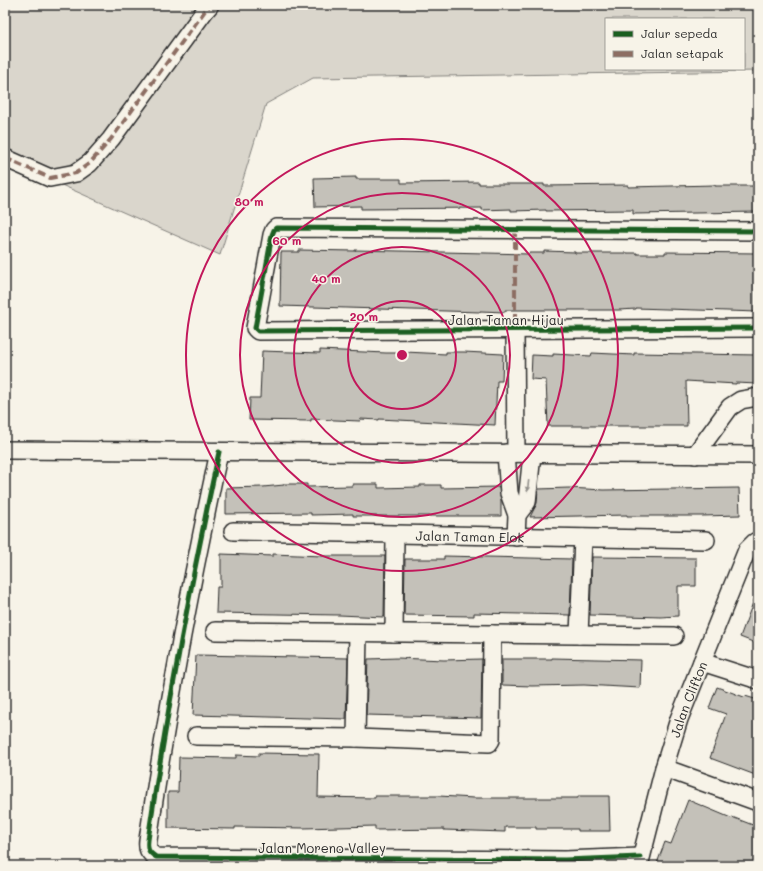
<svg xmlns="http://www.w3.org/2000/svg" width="763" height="871" viewBox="0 0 763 871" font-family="Mali,sans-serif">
  <rect width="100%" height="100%" fill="#f7f3e8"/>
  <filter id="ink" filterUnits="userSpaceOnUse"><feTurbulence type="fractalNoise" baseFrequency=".025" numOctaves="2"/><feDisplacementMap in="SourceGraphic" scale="8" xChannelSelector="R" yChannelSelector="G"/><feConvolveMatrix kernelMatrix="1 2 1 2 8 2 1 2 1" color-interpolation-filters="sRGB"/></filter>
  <g filter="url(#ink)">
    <path fill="#dad6cc" stroke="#82807c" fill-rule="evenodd" d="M5,5h753v66l-445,7 -47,26 -46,151 -215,-95zM606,19h138v50h-138z"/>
    <g fill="#c4c1b9" stroke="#2b2b2b">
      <path d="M356,177v2h45v4l78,-1v2h65v2l84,-1v2l87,-2v1h43v26l-125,2v-4l-87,1v-1l-35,1v-2l-29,1v-2l-121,1v-3l-46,1 -1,-29z"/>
      <path d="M299,250l56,1v-1l174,4v-1h15v-2l31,1v1h62v1h28v-2l93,1v59l-122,-4v1l-17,1h-114v2l-25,-1v1l-200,-6 1,-54h18z"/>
      <path d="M320,350l66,3h19v-1l41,2v-2h18l39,2 -1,27h-5l-2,44 -116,-6v1l-18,-1 -1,2 -49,-2v2l-62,-1 1,-22h10l2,-47 58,2z"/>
      <path d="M592,353l42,2v-2l124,2 -1,29 -21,-1v1l-50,-3 1,45h-139l-2,-46 -15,-1 1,-24 21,1v-2l38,2z"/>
      <path d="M284,484h23v3l45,-1v-2h26v4l42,-1v-2h21v3l58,-1 2,13v16h-148v-2l-42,1v-2l-85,1v-26l37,-1 21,-2z"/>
      <path d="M569,488l34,2 136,-2 1,27 -38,1h-75v-1l-97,2 7,-14 1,-14z"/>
      <path d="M221,554l52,2v-2l49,2h63l-1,61 -45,-2 -123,-2 1,-26h4z"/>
      <path d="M444,556l128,3 -2,56 -96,-2v3l-70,-1 1,-56h39z"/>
      <path d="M592,557l104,1v28h-18v30l-17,1 -71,-2z"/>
      <path d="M757,592h1v52l-18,-7z"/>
      <path d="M196,655l152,3 -2,61 -153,-4z"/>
      <path d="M398,658l46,2 38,-1 -1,59 -115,-3 2,-56z"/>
      <path d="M552,658l89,2 -1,28 -56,-3 -52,1 -30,-1v-26h50z"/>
      <path d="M717,687l27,10 1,-1 13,4v76l-48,-18 16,-44 -17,-6z"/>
      <path d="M259,753l60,1 -1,43 57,1v-2h64l35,2h104v-2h31l1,35h-32v-2h-42v-2h-31v5l-61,-2v-1l-69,1v-4l-71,2 -69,-1v2l-67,-1v-36h10l1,-35 57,1v-3l23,1z"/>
      <path d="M688,800l43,18 1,-1 26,10v39h-102l9,-24 6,2z"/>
    </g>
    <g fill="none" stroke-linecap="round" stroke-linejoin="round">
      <g stroke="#2b2b2b" stroke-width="20">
        <g id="street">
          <path d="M5,158l45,20 26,-5 14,-10 21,-24 93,-127 6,-7"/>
          <path d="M758,231l-482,-3 -2,2 -2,5 -17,93 3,3 500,-3"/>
          <path d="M515,330l1,123"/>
          <path d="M5,450l753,5"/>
          <path d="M219,452c-28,129 -52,258 -71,388 -1,9 0,12 8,17l409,3 75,-3"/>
          <path d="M506,453l3,40 8,22 -1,22"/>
          <path d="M695,455l35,-48 11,-7 17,-3"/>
          <path d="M517,515l10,-13 5,-48"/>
          <path id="s1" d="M233,531l473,9"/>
          <path d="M215,631l459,5"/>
          <path d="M394,633l1,-98"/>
          <path d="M579,635l4,-97"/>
          <path d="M702,662l56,18"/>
          <path d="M196,736l160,2 133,5 2,-3 1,-106"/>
          <path d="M356,738l2,-105"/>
          <path d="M664,768l94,34"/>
          <path id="s2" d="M639,866l25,-98 15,-49 68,-169 8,-8h3"/>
        </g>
      </g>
      <use href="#street" stroke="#f7f3e8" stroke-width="17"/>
      <g stroke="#8d6e63" stroke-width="4" stroke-dasharray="8 4" stroke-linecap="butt">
        <path d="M5,158l45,20 26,-5 14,-10 21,-24 93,-127 6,-7"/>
        <path d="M515,229v101"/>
      </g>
      <g stroke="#f7f3e8" stroke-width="8">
        <g id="cycleway">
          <path d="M758,231l-482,-3 -2,2 -2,5 -17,93 3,3 500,-3"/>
          <path d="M219,452c-28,129 -52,258 -71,388 -1,9 0,12 8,17l409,3 75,-3"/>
        </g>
      </g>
      <use href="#cycleway" stroke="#1b5e20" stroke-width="5"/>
    </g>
    <defs><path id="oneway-solid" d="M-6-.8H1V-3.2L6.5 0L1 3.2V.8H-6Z"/></defs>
    <use fill="#918f8a" href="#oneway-solid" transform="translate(528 486) rotate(97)"/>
  </g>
  <g fill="none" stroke="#c2185b" stroke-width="2">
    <circle cx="402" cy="355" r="54"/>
    <circle cx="402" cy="355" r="108"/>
    <circle cx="402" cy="355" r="162"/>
    <circle cx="402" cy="355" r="216"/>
  </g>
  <g text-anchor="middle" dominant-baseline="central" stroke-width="3" stroke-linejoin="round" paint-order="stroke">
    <g font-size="13" fill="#2b2b2b" stroke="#f7f3e8">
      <text x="506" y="319">Jalan Taman Hijau</text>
      <text stroke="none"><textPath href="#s1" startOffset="237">Jalan Taman Elok</textPath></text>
      <text stroke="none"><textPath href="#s2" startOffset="174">Jalan Clifton</textPath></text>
      <text x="322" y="847">Jalan Moreno Valley</text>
    </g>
  </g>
  <circle cx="402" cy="355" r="6" fill="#c2185b" stroke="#f7f3e8" stroke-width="2"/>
  <g font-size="12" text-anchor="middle" font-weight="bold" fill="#c2185b" stroke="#f7f3e8" stroke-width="3" stroke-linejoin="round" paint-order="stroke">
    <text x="249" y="206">80 m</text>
    <text x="287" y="245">60 m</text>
    <text x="326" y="283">40 m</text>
    <text x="364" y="321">20 m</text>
  </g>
  <rect width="763" height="871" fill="none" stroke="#f7f3e8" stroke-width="20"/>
  <rect x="10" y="10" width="743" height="851" fill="none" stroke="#2b2b2b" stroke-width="1.5" filter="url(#ink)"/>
  <rect x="605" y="18" width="140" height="52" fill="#f7f3e8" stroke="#a5a39c"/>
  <rect x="613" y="31" width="20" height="6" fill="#1b5e20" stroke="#a5a39c"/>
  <text x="641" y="38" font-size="12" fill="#2b2b2b">Jalur sepeda</text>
  <rect x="613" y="51" width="20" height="6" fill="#8d6e63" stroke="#a5a39c"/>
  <text x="641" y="58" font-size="12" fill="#2b2b2b">Jalan setapak</text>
</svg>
